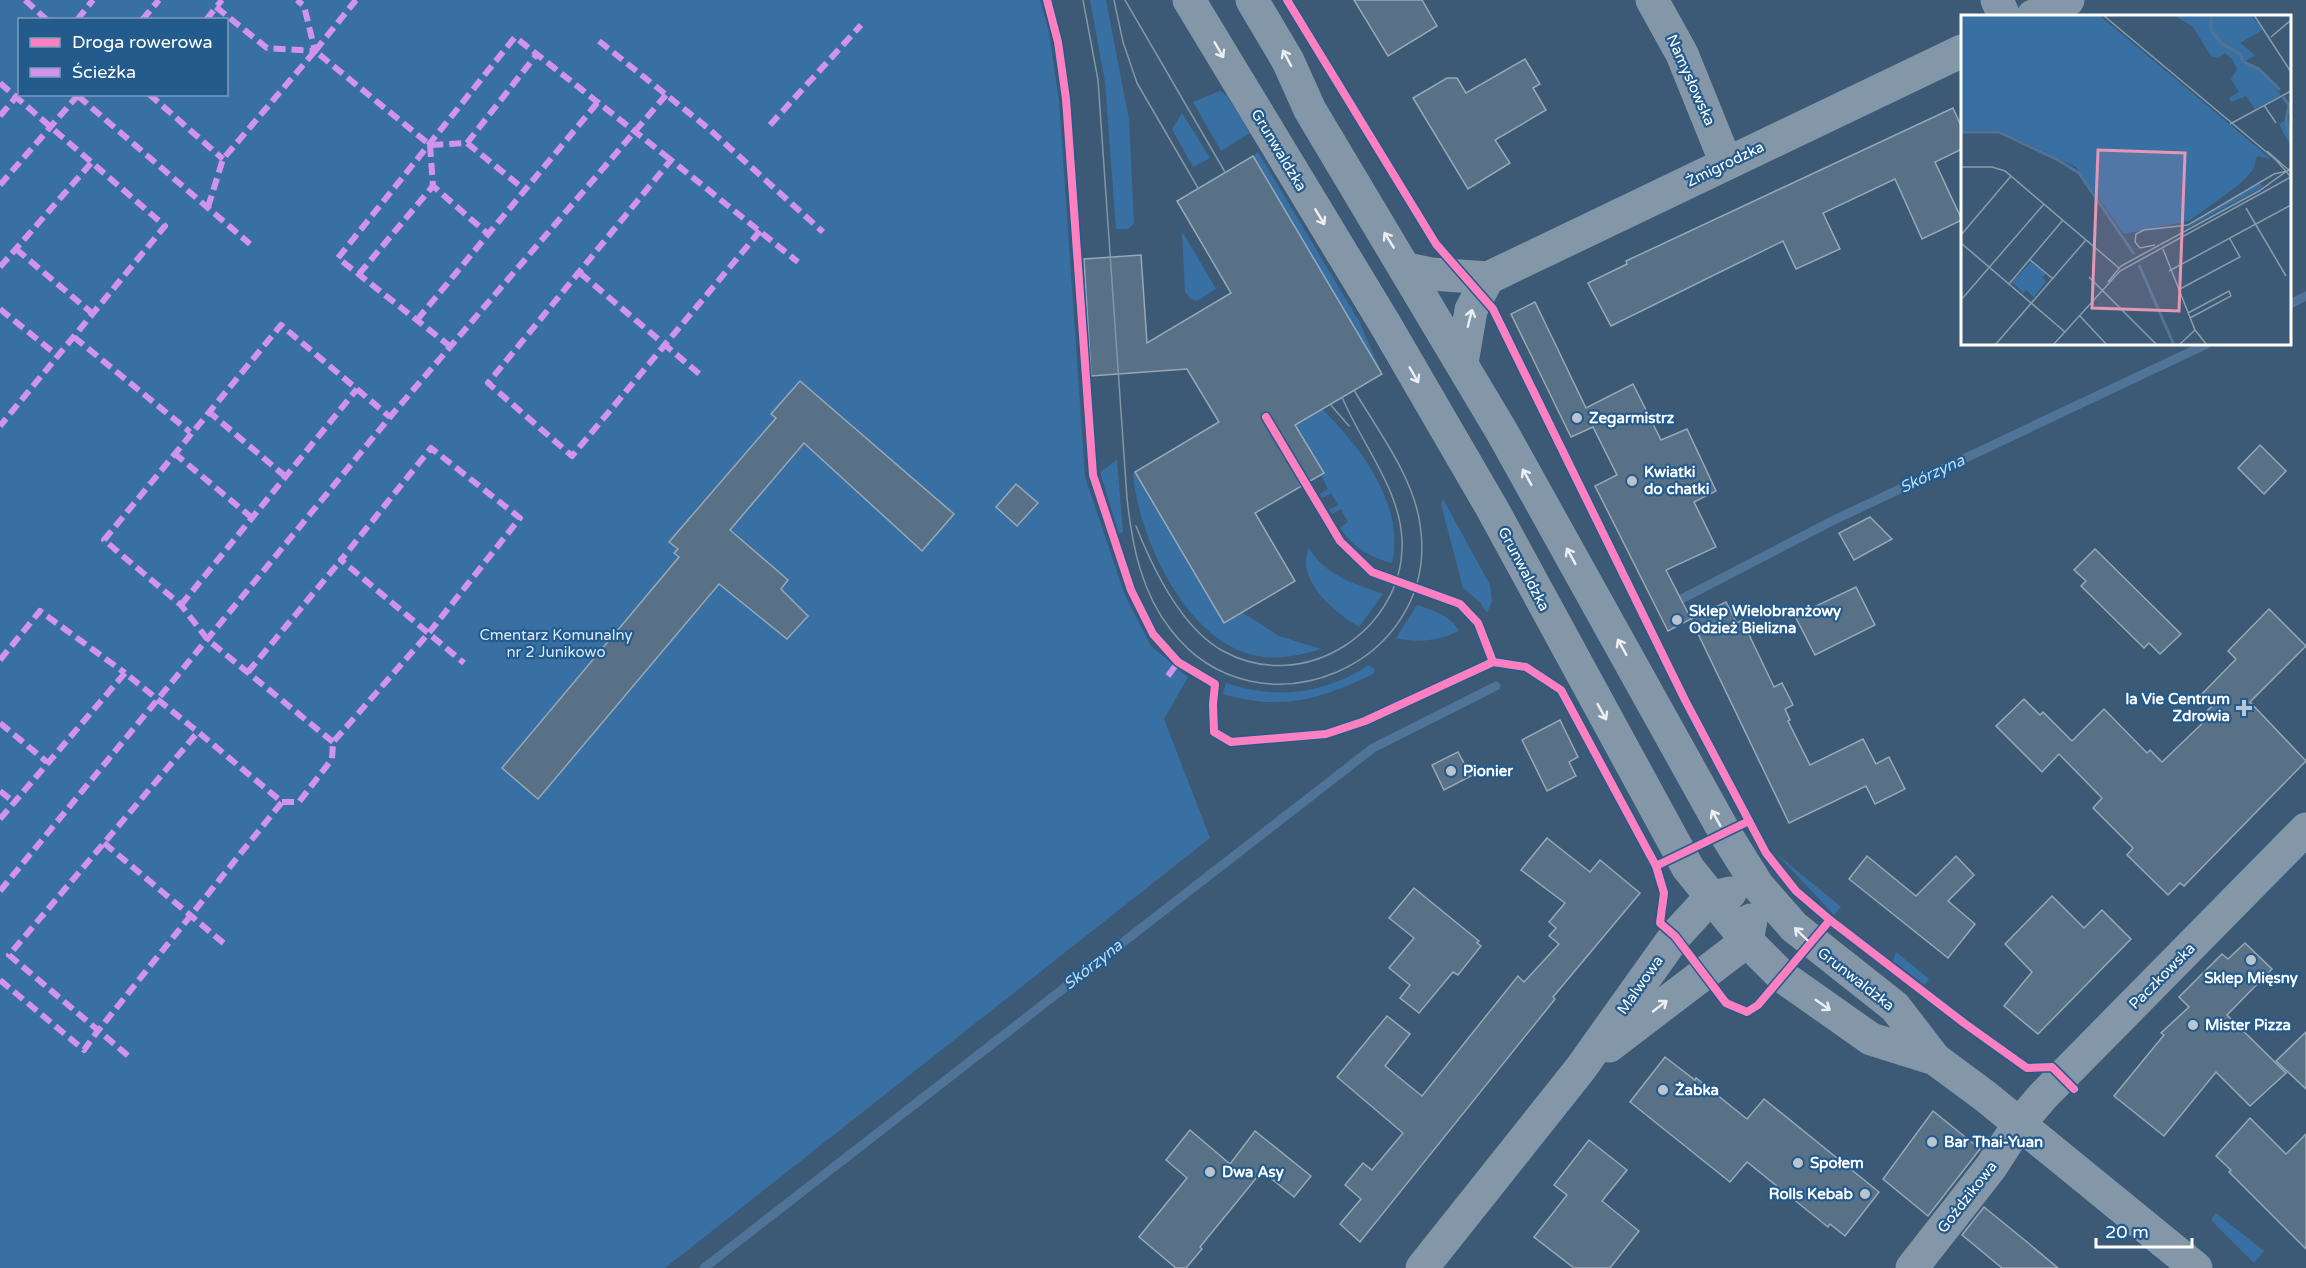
<svg xmlns="http://www.w3.org/2000/svg" width="2306" height="1268" viewBox="0 0 2306 1268" font-family="'Varela Round',sans-serif">
  <rect width="100%" height="100%" fill="#3c5a75"/>
  <g fill="#3970a3" fill-rule="evenodd">
    <path d="M0,0h1040l9,33 10,69 26,375 39,116 12,24 15,29 37,31 -24,42 46,119 -545,430h-665zM20,20h206v74h-206z"/>
    <path d="M1090,0h16l23,120 5,103 -5,6h-13l-11,-147z"/>
    <path d="M1220,91l7,5 23,37 -29,18 -28,-49z"/>
    <path d="M1182,113l28,45 -17,9 -21,-38z"/>
    <path d="M1258,152l101,169 23,53 -129,-218z"/>
    <path d="M1182,231l34,58 -19,12 -6,-2 -6,-7z"/>
    <path d="M1322,409c39,38 83,96 70,154 -22,-6 -39,-15 -52,-35l8,-6 -7,-13 -9,5 -3,-4 9,-5 -7,-12 -9,5 -2,-4 8,-5 -7,-14 3,-2 -29,-48z"/>
    <path d="M1117,460l6,72 -4,2 -19,-62z"/>
    <path d="M1135,472l74,125 31,14 39,25 42,13c-21,6 -41,11 -63,7 -71,-12 -120,-119 -125,-183z"/>
    <path d="M1443,499l47,86 2,16 -5,12 -7,-11 -17,-14 -22,-84z"/>
    <path d="M1308,547c18,29 44,36 75,47l-24,33c-20,-12 -49,-35 -53,-61 -1,-5 2,-13 2,-19z"/>
    <path d="M1417,605c17,6 33,10 42,26 -22,10 -39,12 -63,7z"/>
    <path d="M1369,665l6,4 -2,5c-54,26 -91,37 -150,20l3,-11c50,17 99,11 143,-18z"/>
    <path d="M1778,855l63,52 -7,8z"/>
    <path d="M1896,952l33,27 -4,6 -32,-24z"/>
    <path d="M2216,1213l48,38 -10,12 -43,-43z"/>
  </g>
  <g fill="none" stroke-linecap="round" stroke-linejoin="round">
    <g stroke="#4f7497" stroke-width="9">
      <path d="M2290,304l16,-8"/>
      <path d="M1670,605l162,-84 375,-177"/>
      <path d="M704,1268l669,-520 123,-62"/>
    </g>
  </g>
  <g fill="#597187" stroke="#97a8b8" stroke-width="1.5">
    <path d="M1354,0h68l15,26 -49,30z"/>
    <path d="M1525,59l15,25 -7,4 13,22 -51,30 15,23 -42,26 -55,-91 34,-20h10l9,15z"/>
    <path d="M1953,108l9,20v21l-27,13 27,58 -40,19 -27,-60 -72,34 17,36 -44,20 -13,-28 -172,85 -23,-43 39,-19 -1,-3z"/>
    <path d="M1253,156l129,218 -87,51 29,48 -69,40 40,68 -71,42 -89,-151 84,-50 -32,-53 -96,7 -7,-117 57,-4 6,88 84,-50 -54,-92z"/>
    <path d="M1535,302l51,106 47,-24 28,56 26,-11 29,62 -22,11 22,45 -50,23 25,49 -23,12 -73,-145 22,-11 -24,-48 -22,10 -60,-123z"/>
    <path d="M800,381l154,133 -32,37 -118,-108 -74,87 58,50 -7,9 27,27 -21,23 -68,-55 -181,215 -36,-31 177,-211 -5,-4 4,-4 -9,-7 107,-124 -5,-4z"/>
    <path d="M2260,445l26,26 -22,23 -26,-26z"/>
    <path d="M1016,484l22,19 -21,23 -21,-19z"/>
    <path d="M1870,517l22,22 -38,21 -15,-27z"/>
    <path d="M2095,549l86,85 -21,20 -11,-11 -5,5 -63,-62 5,-5 -12,-11z"/>
    <path d="M1856,587l19,38 -60,30 -20,-39z"/>
    <path d="M1726,602l11,21 5,-3 32,67 8,-4 11,22 -8,4 5,11 -2,1 22,44 53,-26 13,25 13,-7 16,32 -30,15 -9,-18 -77,37 -98,-204z"/>
    <path d="M2269,609l37,37 -56,56 56,59 -122,125 -4,-3 -12,12 -41,-40 6,-7 -40,-40 9,-10 -43,-44 -17,18 -46,-46 28,-27 16,16 3,-3 29,29 32,-32 43,44 3,-3 12,12 49,-47 -4,-4 5,-5 -11,-11 35,-36 -8,-8z"/>
    <path d="M1560,720l18,37 -9,5 7,14 -29,15 -25,-51z"/>
    <path d="M1458,752l13,24 -27,14 -12,-25z"/>
    <path d="M1547,838l43,34 10,-12 40,33 -87,104 2,2 -195,243 -20,-18 21,-25 -16,-14 18,-22 9,7 31,-37 -66,-56 50,-61 23,18 -25,32 37,30 96,-120 6,6 35,-38 -10,-8 7,-8 -7,-6 16,-19 -44,-33z"/>
    <path d="M1867,856l49,40 40,-40 18,19 -26,26 27,23 -27,34 -99,-79z"/>
    <path d="M1414,888l65,53 -2,2 4,3 -23,29 -5,-3 -34,41 -19,-15 10,-13 -21,-17 25,-30 -25,-20z"/>
    <path d="M2052,896l32,32 18,-18 29,29 -93,95 -34,-28 28,-34 -27,-28z"/>
    <path d="M2245,943l27,26 -45,46 59,58 -36,33 -34,-34 -52,64 -50,-40 50,-61 -3,-2 28,-26 -10,-10 43,-43 6,5z"/>
    <path d="M2306,1032v57l-30,-28z"/>
    <path d="M1665,1057l30,23 1,-2 51,41 17,-20 115,93 -34,44 -15,-12 -2,3 -81,-65 -17,20 -100,-80z"/>
    <path d="M1933,1111l47,38 -52,67 -45,-37z"/>
    <path d="M2250,1118l36,36 20,-20v115l-77,-77 2,-2 -15,-14z"/>
    <path d="M1190,1130l40,34 25,-33 56,45 -17,21 -32,-26 -62,76 2,2 -16,19h-10l-37,-31 48,-59 -21,-18z"/>
    <path d="M1589,1140l38,30 -25,31 37,30 -29,37h-36l-40,-31 33,-42 -13,-10z"/>
    <path d="M1984,1207l43,35 31,26h-56l-40,-33z"/>
  </g>
  <g fill="none" stroke-linecap="round" stroke-linejoin="round">
    <g stroke="#8397a9" stroke-width="33">
      <path d="M1189,0l196,324 108,186 195,358 59,73 36,36 88,62 64,20"/>
      <path d="M1252,0l36,61 22,49 192,322 223,401 33,53 36,41 101,80 40,52 50,37 211,172"/>
      <path d="M1652,0l30,54 44,109"/>
      <path d="M1997,0l7,16"/>
      <path d="M2033,16l35,-16"/>
      <path d="M1407,269l24,5 57,4 474,-227"/>
      <path d="M1462,363l9,-53 17,-32"/>
      <path d="M1609,1046l138,-105 4,-21"/>
      <path d="M1422,1268l159,-200 94,-132 35,-38 20,-5"/>
      <path d="M1912,1268l79,-101 28,-43 24,-28 263,-267"/>
    </g>
    <g stroke="#8396a8" stroke-width="1.5">
      <path d="M1083,0l15,80 29,418c5,47 14,94 44,132 87,113 271,35 249,-106 -7,-48 -42,-93 -66,-134"/>
      <path d="M1114,0l9,42 14,41 61,105"/>
      <path d="M1125,0l100,172"/>
      <path d="M1330,404l19,22"/>
      <path d="M1136,526c17,43 45,102 87,125 81,45 183,-21 179,-112 -3,-52 -41,-96 -60,-142"/>
    </g>
    <g stroke="#d193ec" stroke-width="6" stroke-dasharray="12 6" stroke-linecap="butt">
      <path d="M25,0l22,20"/>
      <path d="M216,7l51,41 48,3 -11,-45 -7,-6"/>
      <path d="M77,20l16,-20"/>
      <path d="M142,20l17,-20"/>
      <path d="M206,20l16,-20"/>
      <path d="M599,41l110,88 114,103"/>
      <path d="M315,51l41,-51"/>
      <path d="M0,83l165,143 -165,200"/>
      <path d="M149,94l74,65"/>
      <path d="M78,96l172,148"/>
      <path d="M0,116l16,-19"/>
      <path d="M770,125l91,-100"/>
      <path d="M467,143l70,-89"/>
      <path d="M430,145l3,41 55,48"/>
      <path d="M0,185l79,-91"/>
      <path d="M208,207l15,-48 92,-108 115,94 37,-2 58,47"/>
      <path d="M760,231l-188,225 -84,-73 183,-223 127,102"/>
      <path d="M16,249l77,65"/>
      <path d="M0,267l92,-105"/>
      <path d="M580,273l123,104"/>
      <path d="M359,274l74,-88"/>
      <path d="M0,309l58,47"/>
      <path d="M417,320l181,-218"/>
      <path d="M74,337l116,95"/>
      <path d="M451,347l-113,-89 177,-221 156,123"/>
      <path d="M208,411l78,66"/>
      <path d="M174,453l77,64"/>
      <path d="M181,605l176,-216"/>
      <path d="M0,660l40,-49 85,62"/>
      <path d="M248,672l93,-112"/>
      <path d="M1168,676l10,-14"/>
      <path d="M0,723l47,39"/>
      <path d="M333,742l-125,-102 -27,-35 -77,-65 177,-215 109,92"/>
      <path d="M0,791l14,11"/>
      <path d="M282,802h17l33,-43 1,-17 95,-108 92,-116 -89,-70 -90,112 123,103"/>
      <path d="M0,819l125,-146 73,59"/>
      <path d="M104,843l123,103"/>
      <path d="M0,891l390,-474 276,-322"/>
      <path d="M0,980l84,70 13,-18 185,-230 -84,-70 -189,223 123,104"/>
    </g>
    <g stroke="#245b8d" stroke-width="11">
      <g id="cycleway">
        <path d="M1047,0l11,42 8,57 27,376 38,115 22,44 25,28 37,22 -2,20 1,28 17,10 95,-8 39,-13 128,-59 33,5 35,23 95,176 8,27 -4,30 15,13 51,67 21,9 11,-7 72,-85"/>
        <path d="M1287,0l149,244 57,65 192,391 81,153 30,38 34,29 134,103 63,45 25,-1 22,22"/>
        <path d="M1266,417l74,124 32,31 88,32 18,19 15,39"/>
        <path d="M1656,866l93,-45"/>
      </g>
    </g>
    <use href="#cycleway" stroke="#ff80c0" stroke-width="8"/>
  </g>
  <defs><path id="oneway-shaft" d="M-6 0H5M1.5-3L5.5 0L1.5 3" fill="none" stroke-width="1.6" stroke-linecap="round" stroke-linejoin="round" transform="scale(1.5)"/></defs>
  <g stroke="#eceff2">
    <use href="#oneway-shaft" transform="translate(1219 50) rotate(60)"/>
    <use href="#oneway-shaft" transform="translate(1287 58) rotate(-118)"/>
    <use href="#oneway-shaft" transform="translate(1320 217) rotate(59)"/>
    <use href="#oneway-shaft" transform="translate(1389 240) rotate(-122)"/>
    <use href="#oneway-shaft" transform="translate(1470 318) rotate(-76)"/>
    <use href="#oneway-shaft" transform="translate(1414 375) rotate(60)"/>
    <use href="#oneway-shaft" transform="translate(1527 477) rotate(-119)"/>
    <use href="#oneway-shaft" transform="translate(1571 556) rotate(-119)"/>
    <use href="#oneway-shaft" transform="translate(1622 647) rotate(-119)"/>
    <use href="#oneway-shaft" transform="translate(1602 712) rotate(61)"/>
    <use href="#oneway-shaft" transform="translate(1716 818) rotate(-119)"/>
    <use href="#oneway-shaft" transform="translate(1801 934) rotate(-136)"/>
    <use href="#oneway-shaft" transform="translate(1823 1005) rotate(35)"/>
    <use href="#oneway-shaft" transform="translate(1660 1006) rotate(-38)"/>
  </g>
  <g fill="#bbc5cf" stroke="#245b8d" stroke-width="2">
    <circle cx="1577" cy="418" r="6"/>
    <circle cx="1632" cy="481" r="6"/>
    <circle cx="1677" cy="620" r="6"/>
    <path d="M2241 699h6v6h6v6h-6v6h-6v-6h-6v-6h6z"/>
    <circle cx="1451" cy="771" r="6"/>
    <circle cx="2251" cy="960" r="6"/>
    <circle cx="2193" cy="1025" r="6"/>
    <circle cx="1663" cy="1090" r="6"/>
    <circle cx="1932" cy="1142" r="6"/>
    <circle cx="1798" cy="1163" r="6"/>
    <circle cx="1210" cy="1172" r="6"/>
    <circle cx="1865" cy="1194" r="6"/>
  </g>
  <g text-anchor="middle" dominant-baseline="central" stroke-width="4.5" stroke-linejoin="round" paint-order="stroke">
    <g font-size="15" fill="#fff" stroke="#245b8d">
      <text transform="translate(1691 80) rotate(66)">Namysłowska</text>
      <text transform="translate(1279 150) rotate(59)">Grunwaldzka</text>
      <text transform="translate(1725 164) rotate(-26)">Żmigrodzka</text>
      <text transform="translate(1524 569) rotate(62)">Grunwaldzka</text>
      <text transform="translate(2162 976) rotate(-45)">Paczkowska</text>
      <text transform="translate(1856 979) rotate(38)">Grunwaldzka</text>
      <text transform="translate(1640 985) rotate(-55)">Malwowa</text>
      <text transform="translate(1967 1197) rotate(-52)">Goździkowa</text>
    </g>
    <g font-size="15" font-weight="bold" fill="#fff" stroke="#245b8d" text-anchor="start">
      <text x="1589" y="418">Zegarmistrz</text>
      <text x="1644" y="472">Kwiatki<tspan x="1644" dy="17">do chatki</tspan></text>
      <text x="1689" y="611">Sklep Wielobranżowy<tspan x="1689" dy="17">Odzież Bielizna</tspan></text>
      <text x="2230" y="699" text-anchor="end">la Vie Centrum<tspan x="2230" dy="17">Zdrowia</tspan></text>
      <text x="1463" y="771">Pionier</text>
      <text x="2251" y="978" text-anchor="middle">Sklep Mięsny</text>
      <text x="2205" y="1025">Mister Pizza</text>
      <text x="1675" y="1090">Żabka</text>
      <text x="1944" y="1142">Bar Thai-Yuan</text>
      <text x="1810" y="1163">Społem</text>
      <text x="1222" y="1172">Dwa Asy</text>
      <text x="1853" y="1194" text-anchor="end">Rolls Kebab</text>
    </g>
    <g font-size="15" fill="#d8e9f8" stroke="#245b8d">
      <text x="556" y="635">Cmentarz Komunalny<tspan x="556" dy="17">nr 2 Junikowo</tspan></text>
    </g>
    <g font-size="16" font-style="italic" fill="#bfdbf2" stroke="#245b8d">
      <text transform="translate(1932 474) rotate(-25)">Skórzyna</text>
      <text transform="translate(1093 965) rotate(-38)">Skórzyna</text>
    </g>
  </g>
  <g transform="translate(1961 15)">
    <rect width="330" height="330" fill="#3c5a75"/>
    <path d="M0,0h138l172,144 -14,-3 -4,14 -13,14 -51,37 -65,13 -48,-67 -77,-37h-38zM213,0h77l12,15 -23,13 15,12 -10,6 15,8 21,26 -26,14 -9,-13 -15,6 -2,-4 10,-6 -8,-13 6,-10 -5,-10 -7,-6 -7,5 -7,-2 -18,-29zM330,102v30l-12,-23zM297,168l5,3 -4,3 -78,42zM70,247l15,12 -4,3 4,4 -12,16 -8,-7 -3,3 -11,-11z" fill="#3970a3"/>
    <path fill="none" stroke="#4f7497" stroke-width="3" d="M250,0v15l10,13 19,11 3,7M283,47l15,7 21,21M322,82l6,8 -3,16 5,20M0,117h38l59,28M97,145l21,13 55,81M178,250l35,80"/>
    <path fill="none" stroke="#8a9cac" stroke-width="1.5" d="M142,0l173,145 15,17M293,0l37,57M310,22l20,-17M303,90l12,18M269,109l61,-33M306,136l24,21M0,152h31l13,4 114,97M285,193l40,68M0,220l50,-59M0,228l104,89M194,230l-15,3 -5,-6 1,-8 8,-4 44,-5 86,-51 17,-4M202,234l32,81 12,15M68,244l24,20M208,256l122,-66M128,262l68,68M147,267l13,-16 138,-75 32,-23M48,269l54,-64M217,275l62,-33 -10,-18M0,285l83,-96M227,298l41,-22 2,5 -41,22M118,300l28,30M34,330l91,-105M92,330l67,-74 171,-94M218,330l16,-15"/>
    <path fill="#e497b5" fill-opacity="0.15" stroke="#e497b5" stroke-width="3" d="M137,135l87,3 -6,158 -87,-3z"/>
    <rect width="330" height="330" fill="none" stroke="#fff" stroke-width="3"/>
  </g>
  <rect x="18" y="18" width="210" height="78" fill="#245b8d" stroke="#7c9dbb" stroke-width="1.5"/>
  <rect x="30" y="38" width="30" height="9" fill="#ff80c0" stroke="#7c9dbb" stroke-width="1.5"/>
  <text x="72" y="48" font-size="18" fill="#ffffff">Droga rowerowa</text>
  <rect x="30" y="68" width="30" height="9" fill="#d193ec" stroke="#7c9dbb" stroke-width="1.5"/>
  <text x="72" y="78" font-size="18" fill="#ffffff">Ścieżka</text>
  <path d="M2096 1238v9h96v-9" fill="none" stroke="#ffffff" stroke-width="3"/>
  <text x="2105" y="1238" font-size="18" fill="#ffffff" stroke="#245b8d" stroke-width="4.5" paint-order="stroke">20 m</text>
</svg>
